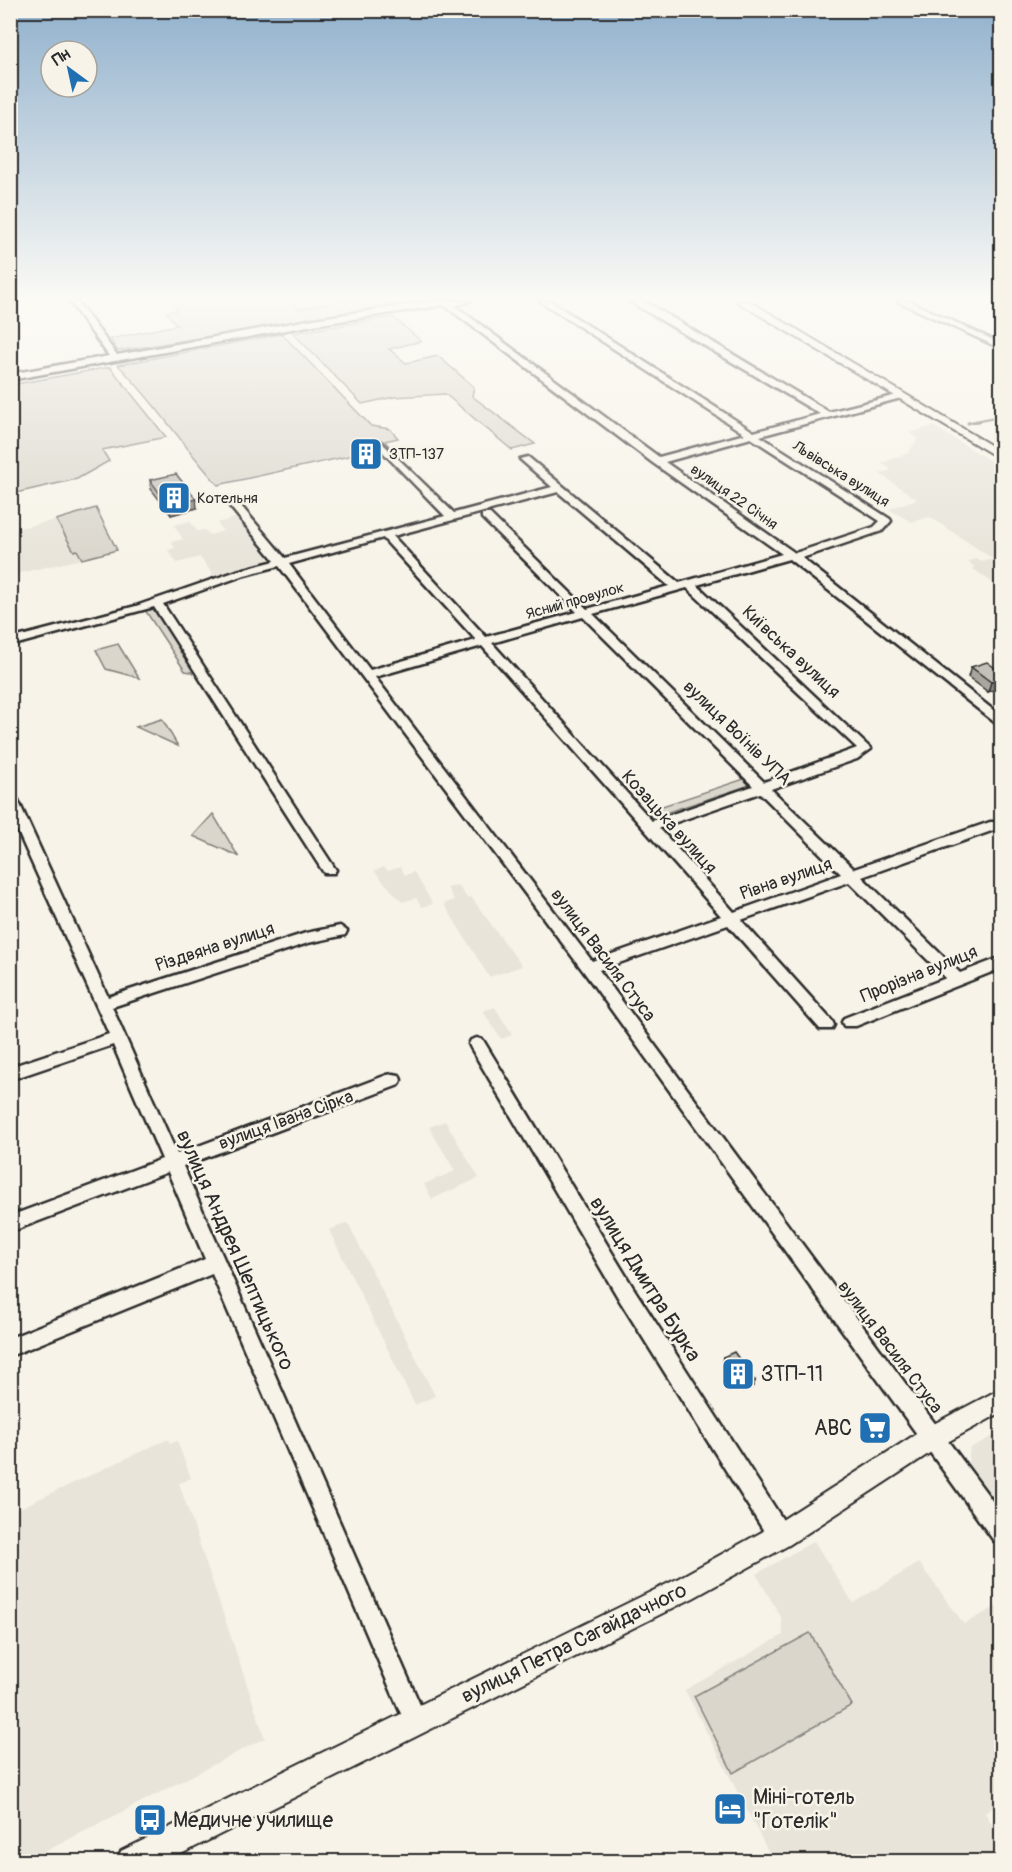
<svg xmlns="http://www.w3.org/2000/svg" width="1012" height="1872" viewBox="0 0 1012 1872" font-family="Pangolin,sans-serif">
  <rect width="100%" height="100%" fill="#f7f3e8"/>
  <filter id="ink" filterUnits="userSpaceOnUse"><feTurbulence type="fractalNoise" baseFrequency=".0167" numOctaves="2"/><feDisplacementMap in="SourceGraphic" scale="12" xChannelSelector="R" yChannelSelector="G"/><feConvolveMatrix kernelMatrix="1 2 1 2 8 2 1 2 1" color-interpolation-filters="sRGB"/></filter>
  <g filter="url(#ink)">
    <g fill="#e8e4da">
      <path d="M638,301h90l3,2 -67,6 -7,-4 -10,1z"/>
      <path d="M933,426l68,41v122l-29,-21 3,-1 -7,-5 7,-3 8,3 10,-3 -63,-42 -19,5 -22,-13 28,-10 -37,-25 11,-4 -9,-7 26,-10 10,-14 -9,-6z"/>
      <path d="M238,517l34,42 -58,17 -14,-19 -23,6 -9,-13 7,-2 -4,-6 12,-3 -9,-14 16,-4 7,10 8,-1 5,5 13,-4 -6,-8z"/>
      <path d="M56,520l18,30h3l5,9 -71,16 -1,-45z"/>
      <path d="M384,867l4,4 12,-4 5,8 9,-3 19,32 -11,3 -6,-9 -14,4 -28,-31z"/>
      <path d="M458,885l9,13 4,-1 51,69 -33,11 -45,-73 10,-4 -7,-12z"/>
      <path d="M495,1007l17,28 -11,4 -18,-28z"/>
      <path d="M445,1121l34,57 -47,21 -8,-15 31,-13 -26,-44z"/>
      <path d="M348,1223l87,173 -20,9 -86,-175z"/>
      <path d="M1001,1432v77l-33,-46 2,-15z"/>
      <path d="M168,1439l2,5 7,-3 14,37 -12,5 86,255 -238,123h-16v-349z"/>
      <path d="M814,1541l39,62 66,-40 45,61 37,-20v198l-16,11 16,26v22h-228l-88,-171 98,-55 -2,-18 -25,-43z"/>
    </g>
    <g fill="#dad6cc" stroke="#82807c" stroke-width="1.5">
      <path d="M172,301h118l8,8 44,-8h32l7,7 -263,43 -8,-12 67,-14 -11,-13 11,-2z"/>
      <path d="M393,317l28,24 -32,8 17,14 32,-7 36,31 -2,9 63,48 -23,6 -67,-56 -51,3 -32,7 -69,-71z"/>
      <path d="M282,334l89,92 19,3 8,9 -13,3 5,6 -172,38c-35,-39 -63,-83 -100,-120z"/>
      <path d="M110,367l56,70 -64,13 7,11 -32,18 -66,15v-109z"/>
      <path d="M96,508l21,42 -35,9 -5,-9 -3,1 -18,-31z"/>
      <path d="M155,608l42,65 -12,-2 -40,-61z"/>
      <path d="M118,644l21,34 -33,-9 -10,-19z"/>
      <path d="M162,719l16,27 -42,-19z"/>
      <path d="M744,779l6,6 -100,33 -6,-6z"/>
      <path d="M213,814l25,42 -45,-20z"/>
      <path d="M810,1633l42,72 -119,68 -39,-77z"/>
    </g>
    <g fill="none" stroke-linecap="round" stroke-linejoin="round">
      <path stroke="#7a7874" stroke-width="3" d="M968,423l34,-7"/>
      <g stroke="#2b2b2b" stroke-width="5">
        <g id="minor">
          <path d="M69,301h8l40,54 197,-36 119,-18h37l-15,5 204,151 86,-23 -205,-133h10l204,131 66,-18 -191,-113h12l13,6 175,105 72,-18v4l-141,38 130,83 1,2 -9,10 -80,27 200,159v11l-213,-169 -92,26 174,164 -14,10 -86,30 83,80 136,-47h10v6l-138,49 98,96 42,-16v11l-146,58h-12l-2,-4 2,-4 102,-40 -97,-96 -108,38 91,101 2,4 -2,4h-12l-92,-104 -129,45 403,544v30l-8,-3 -410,-569 -305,-406 -34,9 -82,29 171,263 2,3 -2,3h-10l-170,-266 -144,39v-7l126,-33 101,-35 38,-10 -47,-57v-4h8l49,58 160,-42 -67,-69 -2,-2 5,-3 73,71 98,-26 -32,-28 8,-2 151,126 103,-29 -129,-91 -209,-158 -130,20 -304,55v-6l99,-18zM751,438l129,83 -6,6 -79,26 -130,-91zM558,492l111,94 -82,23 -97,-95h-8v4l95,94 -91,25 -93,-101zM383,538l93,102 -106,30 -81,-106zM687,588l170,160 -93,34 -171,-168zM583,617l170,169 -101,35 -160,-178zM482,646l239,270 -129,45 -217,-284zM760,793l81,81 -107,38 -75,-84z"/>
          <path d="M897,301h12l93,43v5z"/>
          <path d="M10,794l7,4 91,199 198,-64 34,-7 7,5 -2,4 -37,8 -196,64 65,147 210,-79 6,-1 6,1 2,5 -2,5 -216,81 241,548 4,8 -4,8 -8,4 -8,-4 -196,-456 -202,82v-18l195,-79 -37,-87 -158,60v-16l152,-57 -49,-114 -103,35v-13l99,-33 -99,-220z"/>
          <path d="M477,1038l6,2 151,249 154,239 3,8 -3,8 -8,3 -8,-3 -152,-243 -149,-253 -2,-4 2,-4z"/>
        </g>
      </g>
      <g stroke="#2b2b2b" stroke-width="4">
        <g id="major">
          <path d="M736,301h13l253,151v8z"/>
          <path d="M1002,1388v24l-60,33 -153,100 -96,53 -528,264h-48l4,-11 554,-271 96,-53 153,-98z"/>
        </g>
      </g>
      <use href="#minor" fill="#f7f3e8" fill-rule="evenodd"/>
      <use href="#major" fill="#f7f3e8" fill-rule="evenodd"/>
    </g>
    <g fill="#a9a69f" stroke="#2b2b2b" stroke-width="1.5">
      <path d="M150,480l47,28 -26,7 -20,-26z"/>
      <path d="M971,667l31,6v14l-14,5 -20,-15z"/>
      <path d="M723,1357l32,24 -2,5 -10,5 -21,-29z"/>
    </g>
    <g fill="#898782" stroke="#2b2b2b" stroke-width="1.5">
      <path d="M196,499l1,9 -26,7 -2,-9z"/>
      <path d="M1002,678v9l-14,5 3,-10z"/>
      <path d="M755,1381l-2,5 -10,5 1,-4z"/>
    </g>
    <g fill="#c4c1b9" stroke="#2b2b2b" stroke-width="1.5">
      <path d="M176,474l20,25 -27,7 -19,-26z"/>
      <path d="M987,662l15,11v5l-11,4 -20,-15z"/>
      <path d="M734,1352l21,29 -11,6 -21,-30z"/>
    </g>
  </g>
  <linearGradient id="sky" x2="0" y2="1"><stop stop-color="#91b1cd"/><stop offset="0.53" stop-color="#fbfaf5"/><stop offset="1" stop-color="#fbfaf5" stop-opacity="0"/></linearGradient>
  <rect width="1012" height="563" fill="url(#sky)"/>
  <defs>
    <g id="building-square" transform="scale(1.725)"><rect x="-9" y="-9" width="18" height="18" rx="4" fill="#1f6fb2" stroke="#f7f3e8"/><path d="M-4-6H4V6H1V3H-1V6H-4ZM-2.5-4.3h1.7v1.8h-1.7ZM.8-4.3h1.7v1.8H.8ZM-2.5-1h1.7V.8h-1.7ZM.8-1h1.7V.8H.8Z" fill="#fff"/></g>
    <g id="supermarket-square" transform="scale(1.725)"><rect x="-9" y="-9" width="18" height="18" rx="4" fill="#1f6fb2" stroke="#f7f3e8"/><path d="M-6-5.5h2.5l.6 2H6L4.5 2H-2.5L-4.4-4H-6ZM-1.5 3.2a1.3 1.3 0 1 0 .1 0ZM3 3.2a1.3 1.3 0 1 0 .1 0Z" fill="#fff"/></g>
    <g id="hotel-square" transform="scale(1.725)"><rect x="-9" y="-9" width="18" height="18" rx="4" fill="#1f6fb2" stroke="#f7f3e8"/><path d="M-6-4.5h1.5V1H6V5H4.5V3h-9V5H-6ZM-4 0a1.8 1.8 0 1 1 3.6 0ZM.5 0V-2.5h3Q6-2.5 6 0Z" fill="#fff"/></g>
    <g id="bus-square" transform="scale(1.725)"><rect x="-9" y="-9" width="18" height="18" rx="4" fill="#1f6fb2" stroke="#f7f3e8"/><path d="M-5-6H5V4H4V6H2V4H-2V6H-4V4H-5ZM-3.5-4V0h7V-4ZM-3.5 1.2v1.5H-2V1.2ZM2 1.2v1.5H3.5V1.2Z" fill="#fff"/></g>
  </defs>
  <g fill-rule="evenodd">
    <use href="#building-square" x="366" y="454"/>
    <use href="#building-square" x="174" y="498"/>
    <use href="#building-square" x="738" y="1374"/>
    <use href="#supermarket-square" x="875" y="1428"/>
    <use href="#hotel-square" x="730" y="1809"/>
    <use href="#bus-square" x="150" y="1820"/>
  </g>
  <g text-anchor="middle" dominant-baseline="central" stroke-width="5" stroke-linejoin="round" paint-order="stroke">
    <g font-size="15" fill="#2b2b2b" stroke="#f7f3e8" text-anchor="start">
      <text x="389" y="454">ЗТП-137</text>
      <text x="197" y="498">Котельня</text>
    </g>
    <g font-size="15" fill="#2b2b2b" stroke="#f7f3e8">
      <text transform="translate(841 474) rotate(32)">Львівська вулиця</text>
      <text transform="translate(734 497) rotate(35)">вулиця 22 Січня</text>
      <text transform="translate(575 601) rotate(-16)">Ясний провулок</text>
    </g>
    <g font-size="18" fill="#2b2b2b" stroke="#f7f3e8">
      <text transform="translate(791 652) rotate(43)">Київська вулиця</text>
      <text transform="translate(737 733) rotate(44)">вулиця Воїнів УПА</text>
      <text transform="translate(669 822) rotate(48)">Козацька вулиця</text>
      <text transform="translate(786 879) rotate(-19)">Рівна вулиця</text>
      <text transform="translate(215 947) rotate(-18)">Різдвяна вулиця</text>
      <text transform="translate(603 955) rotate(53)">вулиця Василя Стуса</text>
      <text transform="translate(919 974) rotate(-22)">Прорізна вулиця</text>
      <text transform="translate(286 1120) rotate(-20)">вулиця Івана Сірка</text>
      <text transform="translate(890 1347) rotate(53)">вулиця Василя Стуса</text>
    </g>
    <g font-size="21" fill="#2b2b2b" stroke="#f7f3e8">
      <text transform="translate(235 1250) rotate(66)">вулиця Андрея Шептицького</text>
      <text transform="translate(645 1279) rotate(58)">вулиця Дмитра Бурка</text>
      <text transform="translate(574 1643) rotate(-26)">вулиця Петра Сагайдачного</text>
    </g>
    <g font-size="21" fill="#2b2b2b" stroke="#f7f3e8" text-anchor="start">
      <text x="761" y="1374">ЗТП-11</text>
      <text x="852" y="1428" text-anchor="end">ABC</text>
      <text x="753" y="1797">Міні-готель<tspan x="753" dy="24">"Готелік"</tspan></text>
      <text x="173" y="1820">Медичне училище</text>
    </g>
  </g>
  <rect width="1012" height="1872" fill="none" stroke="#f7f3e8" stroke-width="36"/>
  <rect x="18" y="18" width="976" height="1836" fill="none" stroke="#2b2b2b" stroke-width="2" filter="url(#ink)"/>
  <g transform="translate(69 69) rotate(327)"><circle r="28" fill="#f7f3e8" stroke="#a5a39c" stroke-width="1.5"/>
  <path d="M0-4.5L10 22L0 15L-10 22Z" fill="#1f6fb2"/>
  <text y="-9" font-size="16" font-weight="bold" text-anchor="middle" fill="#2b2b2b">Пн</text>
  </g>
</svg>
